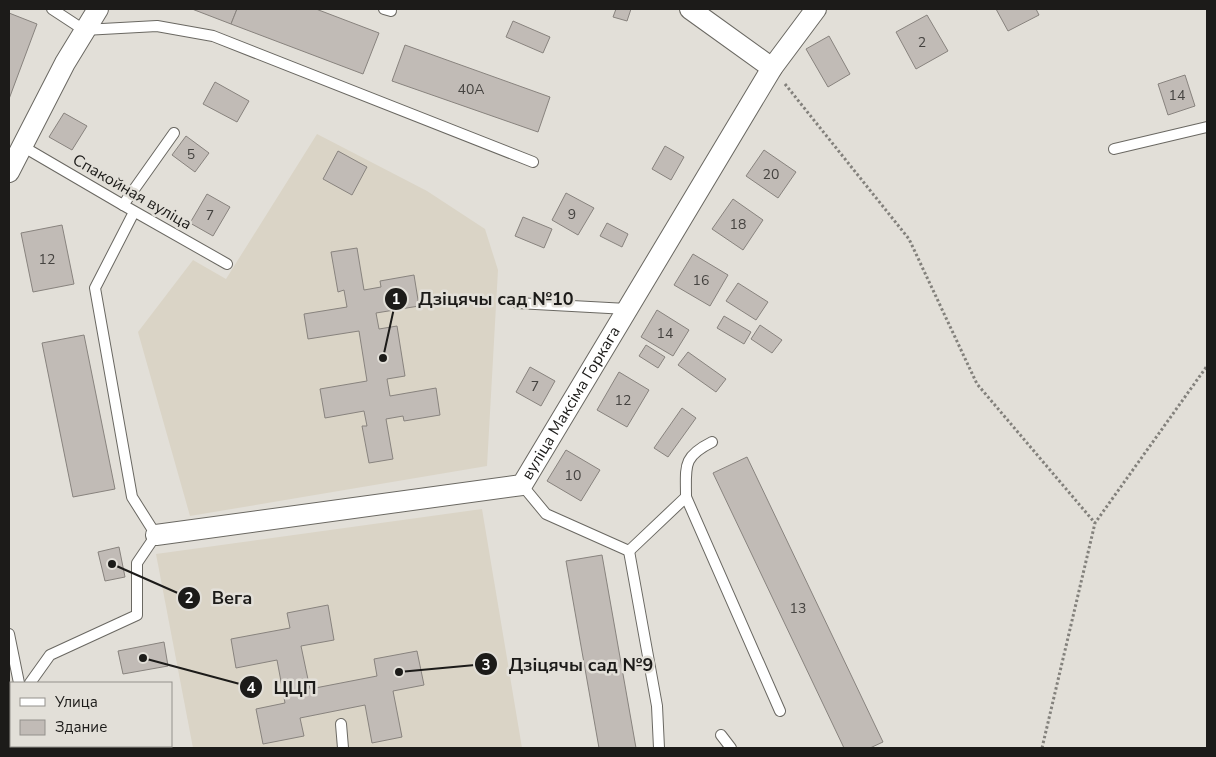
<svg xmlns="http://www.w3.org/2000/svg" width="1216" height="757" viewBox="0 0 1216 757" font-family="'Nunito Sans',sans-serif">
  <rect width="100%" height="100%" fill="#e2dfd8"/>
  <g fill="#dad4c6">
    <path d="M317,134l110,57 58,38 13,41 -11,196 -297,50 -52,-184 55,-72 33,19z"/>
    <path d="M482,509l40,239h-329l-37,-194z"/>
  </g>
  <g fill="#c1bbb6" stroke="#88837e">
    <path d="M192,9h45l-6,15z"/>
    <path d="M237,9h79l63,24 -16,41 -132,-50z"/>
    <path d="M616,9h15l-4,12 -14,-4z"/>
    <path d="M996,9h40l3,6 -31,16z"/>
    <path d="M9,13l28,11 -28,75z"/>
    <path d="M927,15l21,36 -32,18 -20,-37z"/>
    <path d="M513,21l37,16 -7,16 -37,-16z"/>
    <path d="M829,36l21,38 -22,13 -22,-38z"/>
    <path d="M405,45l145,52 -12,35 -146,-51z"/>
    <path d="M1185,75l10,31 -27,9 -10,-31z"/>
    <path d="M215,82l34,19 -12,21 -34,-18z"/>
    <path d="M64,113l23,13 -15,24 -23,-13z"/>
    <path d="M186,136l23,17 -14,19 -23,-17z"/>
    <path d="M665,146l19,11 -13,23 -19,-11z"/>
    <path d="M764,150l32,22 -18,26 -32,-22z"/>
    <path d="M338,151l29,16 -15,28 -29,-16z"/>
    <path d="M566,193l28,15 -16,27 -26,-15z"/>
    <path d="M207,194l23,13 -17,29 -23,-13z"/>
    <path d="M733,199l30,21 -20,30 -31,-21z"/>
    <path d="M523,217l29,12 -8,19 -29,-12z"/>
    <path d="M607,223l21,11 -6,13 -22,-11z"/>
    <path d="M62,225l12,59 -41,8 -12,-59z"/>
    <path d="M357,248l7,42 17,-3 -1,-6 34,-6 5,31 -43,7 3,16 18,-3 8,50 -18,3 3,17 46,-8 4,27 -36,6 -1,-5 -17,3 7,40 -24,4 -7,-37h5l-3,-15 -39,7 -5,-29 47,-8 -8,-50 -51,8 -4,-25 43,-7 -3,-17 -6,2 -7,-40z"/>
    <path d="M693,254l35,21 -18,31 -36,-21z"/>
    <path d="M738,283l30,19 -12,18 -30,-19z"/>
    <path d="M657,310l32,20 -16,26 -32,-19z"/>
    <path d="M724,316l27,16 -7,12 -27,-16z"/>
    <path d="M760,325l22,15 -10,13 -21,-14z"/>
    <path d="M84,335l31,154 -42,8 -31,-154z"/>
    <path d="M646,345l19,12 -7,11 -19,-12z"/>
    <path d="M688,352l38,27 -10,13 -38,-27z"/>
    <path d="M530,367l25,14 -14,25 -25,-14z"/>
    <path d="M619,372l30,18 -22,37 -30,-17z"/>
    <path d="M682,408l14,10 -28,39 -14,-9z"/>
    <path d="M566,450l34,20 -19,31 -34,-20z"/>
    <path d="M747,457l136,285 -13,6h-26l-131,-275z"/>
    <path d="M119,547l6,30 -20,4 -7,-29z"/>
    <path d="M602,555l34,193h-37l-33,-187z"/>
    <path d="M328,605l6,35 -33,6 9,43 67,-13 -3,-17 43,-8 7,34 -31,6 9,46 -30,6 -7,-38 -65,13 4,18 -41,8 -7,-35 29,-6 -8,-43 -41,8 -5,-29 59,-11 -3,-15z"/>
    <path d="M164,642l4,24 -45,8 -5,-23z"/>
    <path d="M9,729h2v17h94l1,2h-97z"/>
  </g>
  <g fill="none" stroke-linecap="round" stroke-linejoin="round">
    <g stroke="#6a6862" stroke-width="12">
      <g id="lane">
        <path d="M52,9l32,21 73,-4 56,10 320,126"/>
        <path d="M384,9l7,2"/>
        <path d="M22,146l101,59 104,59"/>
        <path d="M1114,149l93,-22"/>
        <path d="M123,205l51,-72"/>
        <path d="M517,303l110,6"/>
        <path d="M522,485l24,29 83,37 57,-54 94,214"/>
        <path d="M686,497c0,-31 -4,-40 26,-55"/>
        <path d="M629,551l28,155 2,42"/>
        <path d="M9,634l10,49"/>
        <path d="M30,683l20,-28 87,-40v-52l19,-28 -24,-38 -37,-209 39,-76"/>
        <path d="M9,697h2"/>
        <path d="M341,724l2,24"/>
        <path d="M721,735l10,13"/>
      </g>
    </g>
    <g stroke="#6a6862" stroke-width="22">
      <g id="street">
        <path d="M690,9l82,59"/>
        <path d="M9,172l56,-109 33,-54"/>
        <path id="s1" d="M156,535l366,-50 250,-417 44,-59"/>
      </g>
    </g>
    <g stroke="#83817c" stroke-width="3" stroke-dasharray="2.5 2.5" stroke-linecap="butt">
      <path d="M785,84l124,155 68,145 118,139"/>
      <path d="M1042,748l53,-225 112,-157"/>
    </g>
    <use href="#lane" stroke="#fff" stroke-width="10"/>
    <use href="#street" stroke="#fff" stroke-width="20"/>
  </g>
  <g text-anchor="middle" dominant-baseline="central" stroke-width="5" stroke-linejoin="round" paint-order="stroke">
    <g font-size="14" fill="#454340">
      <text x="922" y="42">2</text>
      <text x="471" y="89">40А</text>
      <text x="1177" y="95">14</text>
      <text x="191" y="154">5</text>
      <text x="771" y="174">20</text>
      <text x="572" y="214">9</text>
      <text x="210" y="215">7</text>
      <text x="738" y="224">18</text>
      <text x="47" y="259">12</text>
      <text x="701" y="280">16</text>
      <text x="665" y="333">14</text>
      <text x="535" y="386">7</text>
      <text x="623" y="400">12</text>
      <text x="573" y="475">10</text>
      <text x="798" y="608">13</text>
    </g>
    <g font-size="16" fill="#1c1b19" stroke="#e2dfd8">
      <text transform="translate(132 192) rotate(30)">Спакойная вуліца</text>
      <text stroke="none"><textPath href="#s1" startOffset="465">вуліца Максіма Горкага</textPath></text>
    </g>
  </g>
  <path fill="none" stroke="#1c1b19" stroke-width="2" d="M383 358L396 299M112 564L189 598M399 672L486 664M143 658L251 687"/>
  <g fill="#1c1b19" stroke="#e2dfd8" stroke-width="2">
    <circle cx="383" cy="358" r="5"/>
    <circle cx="112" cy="564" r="5"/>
    <circle cx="399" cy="672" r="5"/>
    <circle cx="143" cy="658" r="5"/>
    <circle cx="396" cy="299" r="12"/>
    <circle cx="189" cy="598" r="12"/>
    <circle cx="486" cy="664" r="12"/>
    <circle cx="251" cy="687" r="12"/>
  </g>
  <g font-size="15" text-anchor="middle" font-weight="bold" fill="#fff">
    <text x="396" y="304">1</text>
    <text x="189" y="603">2</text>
    <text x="486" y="670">3</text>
    <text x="251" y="693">4</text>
  </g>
  <g font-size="18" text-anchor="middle" font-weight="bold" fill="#1c1b19" stroke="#e2dfd8" stroke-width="5" stroke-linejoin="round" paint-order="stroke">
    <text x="496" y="305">Дзіцячы сад №10</text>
    <text x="232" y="604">Вега</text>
    <text x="581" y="671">Дзіцячы сад №9</text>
    <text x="295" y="694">ЦЦП</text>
  </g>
  <rect width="1216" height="757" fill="none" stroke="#1c1b19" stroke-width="20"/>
  <rect x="10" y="682" width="162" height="65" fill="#e2dfd8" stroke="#93918c"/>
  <rect x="20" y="698" width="25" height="8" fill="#ffffff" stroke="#93918c"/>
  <text x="55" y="707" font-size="15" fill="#1c1b19">Улица</text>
  <rect x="20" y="720" width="25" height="15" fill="#c1bbb6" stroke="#93918c"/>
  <text x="55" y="732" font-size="15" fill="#1c1b19">Здание</text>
</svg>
